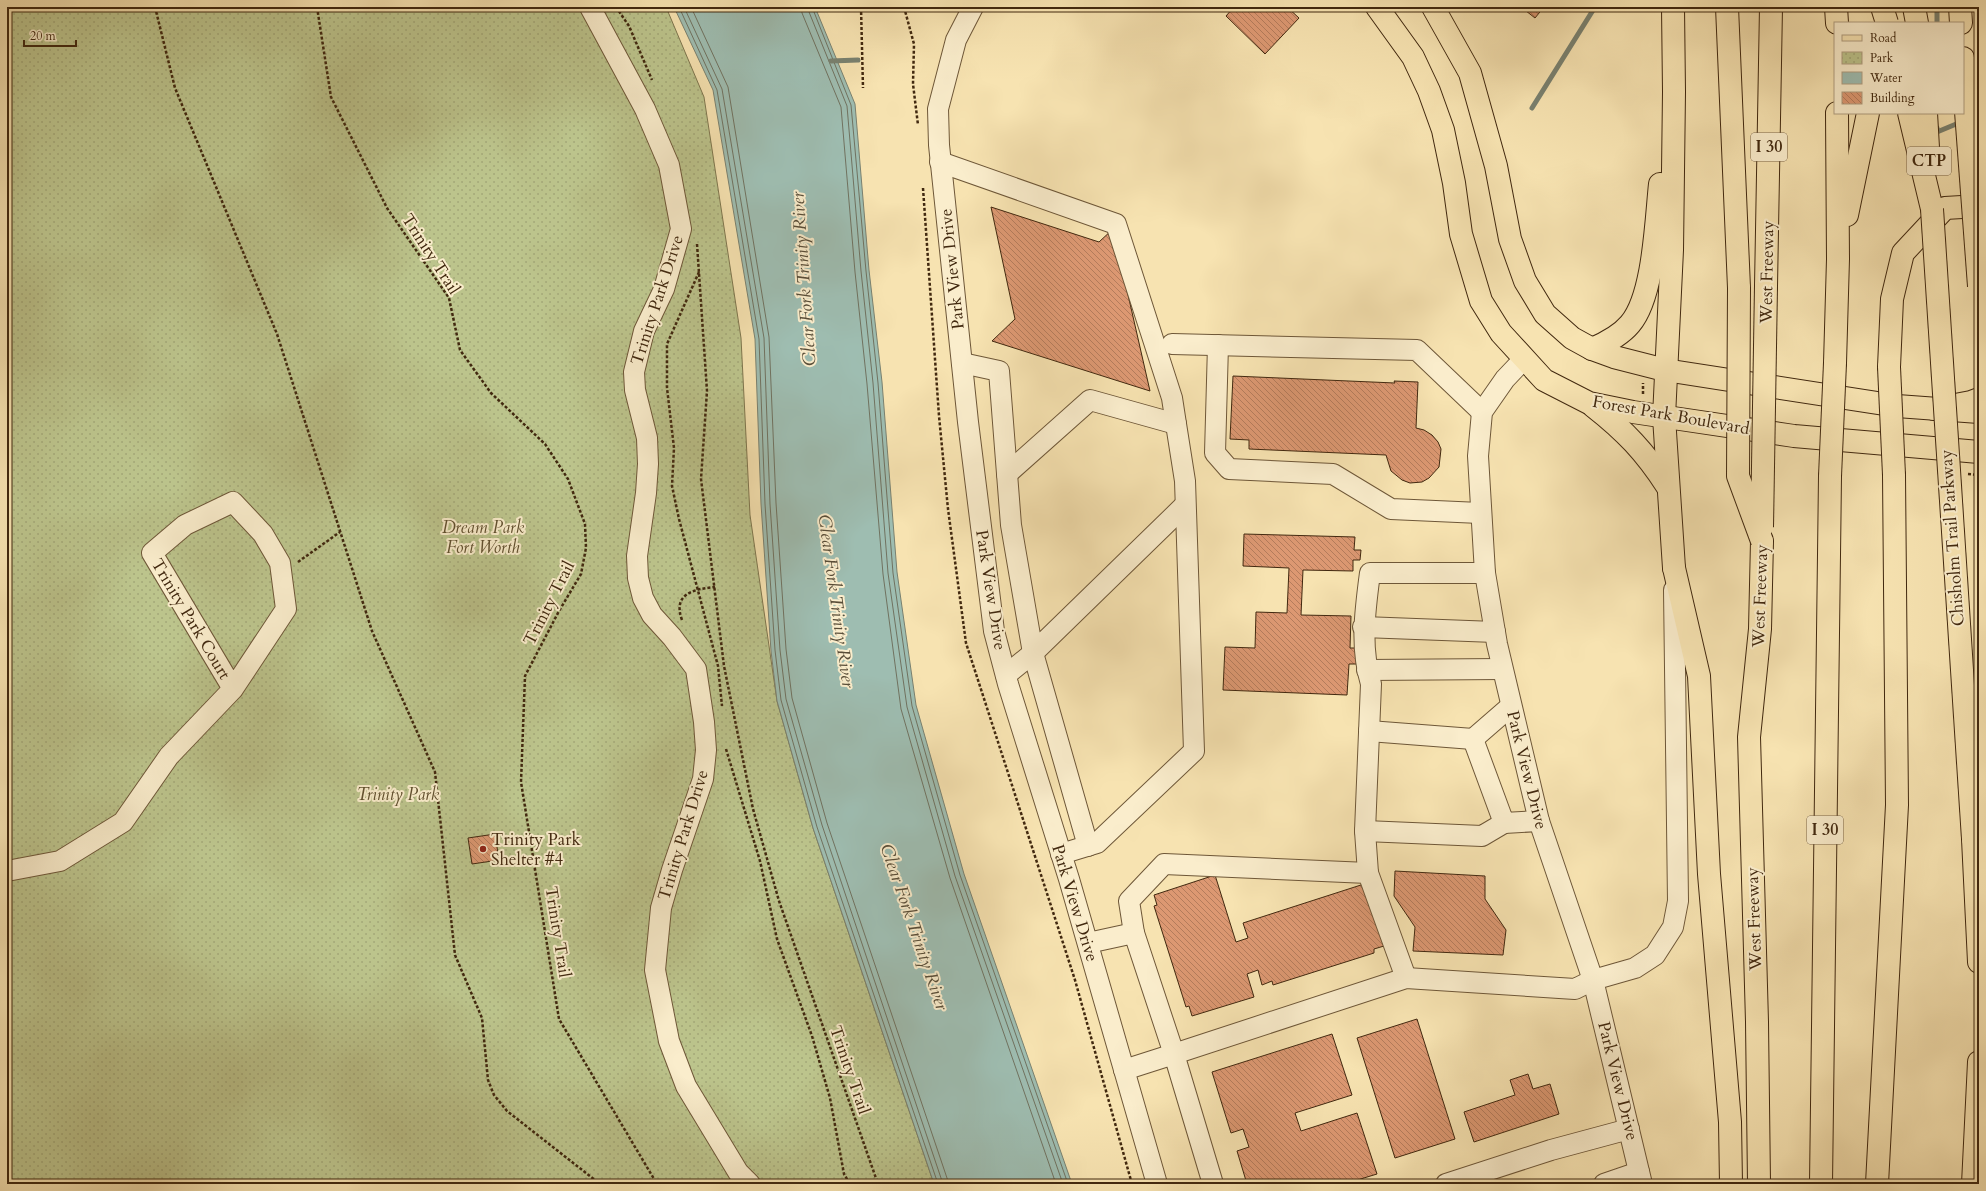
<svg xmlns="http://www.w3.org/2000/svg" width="1986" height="1191" viewBox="0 0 1986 1191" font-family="Cardo,serif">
  <defs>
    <pattern id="park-dots" width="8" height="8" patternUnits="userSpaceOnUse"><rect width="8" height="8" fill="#bcc48c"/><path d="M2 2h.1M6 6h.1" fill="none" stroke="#a3a878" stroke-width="1.8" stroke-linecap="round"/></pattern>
    <pattern id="building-back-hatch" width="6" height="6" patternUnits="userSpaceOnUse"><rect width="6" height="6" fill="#dc9872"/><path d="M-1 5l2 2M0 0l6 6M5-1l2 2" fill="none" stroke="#b47c5c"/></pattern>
  </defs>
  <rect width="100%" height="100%" fill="#f7e3b1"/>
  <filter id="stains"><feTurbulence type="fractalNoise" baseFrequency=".005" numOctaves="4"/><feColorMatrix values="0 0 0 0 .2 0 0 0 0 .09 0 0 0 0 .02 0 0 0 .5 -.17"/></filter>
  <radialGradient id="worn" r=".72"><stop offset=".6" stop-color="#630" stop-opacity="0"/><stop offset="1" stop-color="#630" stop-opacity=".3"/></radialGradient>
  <path fill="url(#park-dots)" stroke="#7e764e" d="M7,7h659l38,90 37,241 9,177 27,186 36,127 121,356h-927z"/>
  <path fill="#9ebdb1" stroke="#798170" d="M674,7h141l40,97 14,166 13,112 15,190 19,133 48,169 108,310h-138l-121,-356 -36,-127 -6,-50 -10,-147 -6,-165 -42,-249z"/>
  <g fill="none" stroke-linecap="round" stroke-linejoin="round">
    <g stroke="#707260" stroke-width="1">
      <path d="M679,7l38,83 42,249 6,165 10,146 6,50 36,127 121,357"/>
      <path d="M684,7l38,82 42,249 6,166 10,146 6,49 36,126 121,359"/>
      <path d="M691,7l37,80 41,250 7,166 10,146 6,49 35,125 122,361"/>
      <path d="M801,7l1,6 39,94 14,165 12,112 16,190 18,135 49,169 106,306"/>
      <path d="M807,7l40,99 14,165 12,112 15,190 19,134 48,169 108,308"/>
      <path d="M812,7l39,98 15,166 12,112 15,190 19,133 48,169 108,309"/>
    </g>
    <g stroke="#798170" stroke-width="5">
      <path d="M1937,23v-16"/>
      <path d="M831,61l27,-1"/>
      <path d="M1532,108l63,-101"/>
      <path d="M1937,128v4l24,-10"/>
    </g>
  </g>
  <g fill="url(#building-back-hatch)" stroke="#41280f">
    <path d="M1234,7h53l12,11 -34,36 -39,-38z"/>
    <path d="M1521,7h23l-9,11z"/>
    <path d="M991,207l108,35 14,-13 37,162 -158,-50 23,-22z"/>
    <path d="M1233,376l162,7 -1,-2 24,1 -2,46 8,2 8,5 6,7 3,7 -2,18 -10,11 -7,4 -12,1 -8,-3 -11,-9 -5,-16 -137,-6v-9l-19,-1z"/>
    <path d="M1244,534l111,3 -1,13h7l-1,10h-7v11l-50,-1 -2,45 50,1 -1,32h7v16h-8l-2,31 -124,-5 2,-43 30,1 1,-36 31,1 2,-45 -46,-2z"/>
    <path d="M495,834l4,26 -27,4 -4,-26z"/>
    <path d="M1395,871l90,5v23l21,31 -3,25 -90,-4 2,-24 -21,-31z"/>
    <path d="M1215,875l21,67 12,-4 -5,-15 121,-39 20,62 -10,3v4l-101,32 -1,-4 -10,4 -4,-15 -11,4 7,23 -62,19 -3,-10 -3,1 -32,-101 3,-1 -3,-10z"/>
    <path d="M1417,1019l38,120 -60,19 -38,-120z"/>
    <path d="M1332,1034l20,61 -57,18 6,18 56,-18 20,61 -33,10h-97l-10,-33 12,-4 -6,-18 -12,4 -19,-61z"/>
    <path d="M1528,1074l5,15 17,-5 9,30 -85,28 -10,-30 51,-17 -5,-15z"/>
  </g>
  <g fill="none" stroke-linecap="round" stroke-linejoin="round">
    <g stroke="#6e5738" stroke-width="22">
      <g id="minor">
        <path d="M590,7l55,102 24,56 12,64 -17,60 -20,42 -10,41 1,18 12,48 1,26 -2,29 -9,63 1,22 5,20 9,17 20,22 24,32 8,53 2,28 -3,29 -31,91 -11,38 -6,62 14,71 17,45 52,86 12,12"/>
        <path d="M973,7l-17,33 -18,69 1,36 29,277 26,209 14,53 61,195 88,305"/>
        <path d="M940,162l176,62 56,174 4,26 9,57 9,270 -97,92 -36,11"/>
        <path d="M1172,344l245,6 65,62"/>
        <path d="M1218,345l-3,108 14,16 104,5 58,35 89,4"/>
        <path d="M1524,359l-19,20 -23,33 -4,44 7,117 12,71 42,177 54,159 49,204"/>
        <path d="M962,363l37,8 12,154 22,128 152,-148"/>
        <path d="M1007,474l83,-74 86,24"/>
        <path d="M1363,627l132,5"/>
        <path d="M1367,670l135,-1"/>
        <path d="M1006,675l27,-22 55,193"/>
        <path d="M1511,706l-38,33 31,84 35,-2"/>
        <path d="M1369,731l104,8"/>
        <path d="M1365,831l117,5 22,-13"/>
        <path d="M7,871l53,-10 63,-39 46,-66 64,-67 53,-80 -6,-46 -17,-29 -30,-32 -48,23 -33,28 81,136"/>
        <path d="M1368,873l-3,-42 6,-147c-11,-38 -6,-73 -1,-111h115"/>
        <path d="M1134,933l-5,-32 35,-37 204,9 38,105"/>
        <path d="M1088,943l46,-10 40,121 232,-76 169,11 18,-9 42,-12 20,-13 18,-28 5,-26 -4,-311"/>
        <path d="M1124,1070l50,-16 39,130"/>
        <path d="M1446,1184l105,-34 78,-21"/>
        <path d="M1604,1184l35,-12"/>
      </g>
    </g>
    <g stroke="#41280f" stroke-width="24">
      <g id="major">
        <path d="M1377,7l36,50 16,34 14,39 11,53 7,51 20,67 20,32 43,47 45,23 44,9 161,24 185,16"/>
        <path d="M1433,7l37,66 26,93 14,73 15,42 20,33 27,24 20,11 22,8 51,13 232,36 82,6"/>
        <path d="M1673,7l1,85 -2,158 -8,167 10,151"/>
        <path d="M1592,349c14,-6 28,-13 38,-25 24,-28 26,-103 30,-140"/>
        <path d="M1593,406c32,25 52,46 74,80"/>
      </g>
    </g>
    <g stroke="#41280f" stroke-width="24">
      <g id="highway">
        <path d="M1727,7l12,281"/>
        <path d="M1836,7l1,16"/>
        <path d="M1914,7l3,16"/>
        <path d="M1960,7l1,16"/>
        <path d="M1963,58l2,40"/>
        <path d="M1909,113l23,96"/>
        <path d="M1926,113l2,35"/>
        <path d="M1847,215l21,-102"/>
        <path d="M1766,286l5,-279"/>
        <path d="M1835,363l3,-104 -1,-146"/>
        <path d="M1889,367l3,-68 11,-46 42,-45 34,-2"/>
        <path d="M1934,409l37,-7 8,-3"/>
        <path d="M1674,568l25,108 10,198 21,248 1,62"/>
        <path d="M1973,839l6,123"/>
        <path d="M1759,1184l-2,-162 -8,-285 11,-108 2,-88"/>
        <path d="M1821,1184l9,-708"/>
        <path d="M1877,1184l20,-379 -3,-330"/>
        <path d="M1973,1184l6,-122"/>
      </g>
    </g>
    <g stroke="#41280f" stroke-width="2.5" stroke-dasharray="3 2" stroke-linecap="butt">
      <path d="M155,7l20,81 102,246 95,297 63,141 20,183 27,63 6,62 6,15 13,16 93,73"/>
      <path d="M317,7l14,90 56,111 62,90 11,52 31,43 54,51 23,35 17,45 1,24 -5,26 -22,37 -34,65 -4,106 38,237 98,165"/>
      <path d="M616,7l13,19 23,54"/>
      <path d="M861,7l2,81"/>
      <path d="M904,7l10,37 -1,40 5,41"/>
      <path d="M923,188l16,228 9,93 18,134 109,337 57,204"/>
      <path d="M697,244l10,147 -6,88 23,187 29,143 26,92 99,283"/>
      <path d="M699,272l-32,72v44l7,60 -2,38 7,33 39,147 4,40"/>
      <path d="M1643,394v-11"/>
      <path d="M1968,474l11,1"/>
      <path d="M298,562l42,-30"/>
      <path d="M682,620c-10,-27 13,-31 33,-33"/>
      <path d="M726,749l34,112 17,78 35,97 18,62 14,76 6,10"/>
    </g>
    <use href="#minor" stroke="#faedcc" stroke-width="20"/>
    <use href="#major" stroke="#f7e3b1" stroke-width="22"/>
    <use href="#highway" stroke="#f7e3b1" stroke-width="22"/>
    <g stroke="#41280f" stroke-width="24" stroke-linecap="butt">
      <g id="highway-bridge">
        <path d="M1882,7l5,16"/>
        <path d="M1965,98l14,188"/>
        <path d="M1932,209l41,630"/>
        <path d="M1739,288l-1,188 24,65"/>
        <path d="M1889,367l5,108"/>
        <path d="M1830,476l5,-113"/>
        <path d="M1762,527l4,-241"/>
      </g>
    </g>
    <use href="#highway-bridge" stroke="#f7e3b1" stroke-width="22"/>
  </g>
  <circle fill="#8f2418" stroke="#faedcc" stroke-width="1.5" cx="483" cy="849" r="4"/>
  <g text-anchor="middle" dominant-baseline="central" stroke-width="4" stroke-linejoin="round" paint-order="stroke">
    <g fill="#faedcc" stroke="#786348" stroke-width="1">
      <rect x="1751" y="133" width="36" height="28" rx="3"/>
      <rect x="1907" y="147" width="44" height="28" rx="3"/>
      <rect x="1807" y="816" width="36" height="28" rx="3"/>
    </g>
    <g font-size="16" font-weight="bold" fill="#41280f">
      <text x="1769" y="147">I 30</text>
      <text x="1929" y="161">CTP</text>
      <text x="1825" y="830">I 30</text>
    </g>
    <g font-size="17" fill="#41280f" stroke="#faedcc">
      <text transform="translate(431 254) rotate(57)">Trinity Trail</text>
      <text transform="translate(952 269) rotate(-96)">Park View Drive</text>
      <text transform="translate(1767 272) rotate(-89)">West Freeway</text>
      <text transform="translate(657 300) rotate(-72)">Trinity Park Drive</text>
      <text transform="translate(1671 415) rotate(10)">Forest Park Boulevard</text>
      <text transform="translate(1952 538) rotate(-94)">Chisholm Trail Parkway</text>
      <text transform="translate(991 590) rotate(81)">Park View Drive</text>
      <text transform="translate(1760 596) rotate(-88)">West Freeway</text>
      <text transform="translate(549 603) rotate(-63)">Trinity Trail</text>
      <text transform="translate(191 619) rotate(59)">Trinity Park Court</text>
      <text transform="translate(1527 770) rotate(76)">Park View Drive</text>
      <text transform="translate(683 835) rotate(-73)">Trinity Park Drive</text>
      <text transform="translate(1075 903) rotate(73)">Park View Drive</text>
      <text transform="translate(1754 919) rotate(-92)">West Freeway</text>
      <text transform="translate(558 932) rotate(81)">Trinity Trail</text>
      <text transform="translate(850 1070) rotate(71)">Trinity Trail</text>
      <text transform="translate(1618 1081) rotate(76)">Park View Drive</text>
    </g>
    <g font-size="17" font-style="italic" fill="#604f2e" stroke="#faedcc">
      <text x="483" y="527">Dream Park<tspan x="483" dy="20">Fort Worth</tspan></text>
      <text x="398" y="794">Trinity Park</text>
    </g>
    <g font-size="17" fill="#41280f" stroke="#faedcc" text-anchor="start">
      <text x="491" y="839">Trinity Park<tspan x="491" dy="20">Shelter #4</tspan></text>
    </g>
    <g font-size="18" font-style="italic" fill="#584d38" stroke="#faedcc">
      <text transform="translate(804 279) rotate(-94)">Clear Fork Trinity River</text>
      <text transform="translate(836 601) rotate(82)">Clear Fork Trinity River</text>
      <text transform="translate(914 927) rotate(71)">Clear Fork Trinity River</text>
    </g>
  </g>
  <rect width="1986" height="1191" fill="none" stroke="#f7e3b1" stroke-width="24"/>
  <rect x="8" y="8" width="1970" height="1175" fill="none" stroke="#41280f" stroke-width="2"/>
  <rect x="12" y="12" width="1962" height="1167" fill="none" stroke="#41280f"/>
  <rect x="1834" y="22" width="130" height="92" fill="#faedcc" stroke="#b09e80"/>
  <rect x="1842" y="35" width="20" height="6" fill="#f7e3b1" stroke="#b09e80"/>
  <text x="1870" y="42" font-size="12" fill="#41280f">Road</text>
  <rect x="1842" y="52" width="20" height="12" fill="url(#park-dots)" stroke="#b09e80"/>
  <text x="1870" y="62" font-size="12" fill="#41280f">Park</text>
  <rect x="1842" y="72" width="20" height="12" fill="#9ebdb1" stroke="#b09e80"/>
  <text x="1870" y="82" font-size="12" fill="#41280f">Water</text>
  <rect x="1842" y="92" width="20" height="12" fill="url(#building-back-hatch)" stroke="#b09e80"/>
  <text x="1870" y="102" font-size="12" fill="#41280f">Building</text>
  <path d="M24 40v6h52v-6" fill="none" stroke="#41280f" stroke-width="2"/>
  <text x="30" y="40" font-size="12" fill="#41280f" stroke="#faedcc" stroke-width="3" paint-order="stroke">20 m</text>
  <rect width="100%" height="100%" filter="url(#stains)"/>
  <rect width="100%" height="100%" fill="url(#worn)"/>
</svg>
